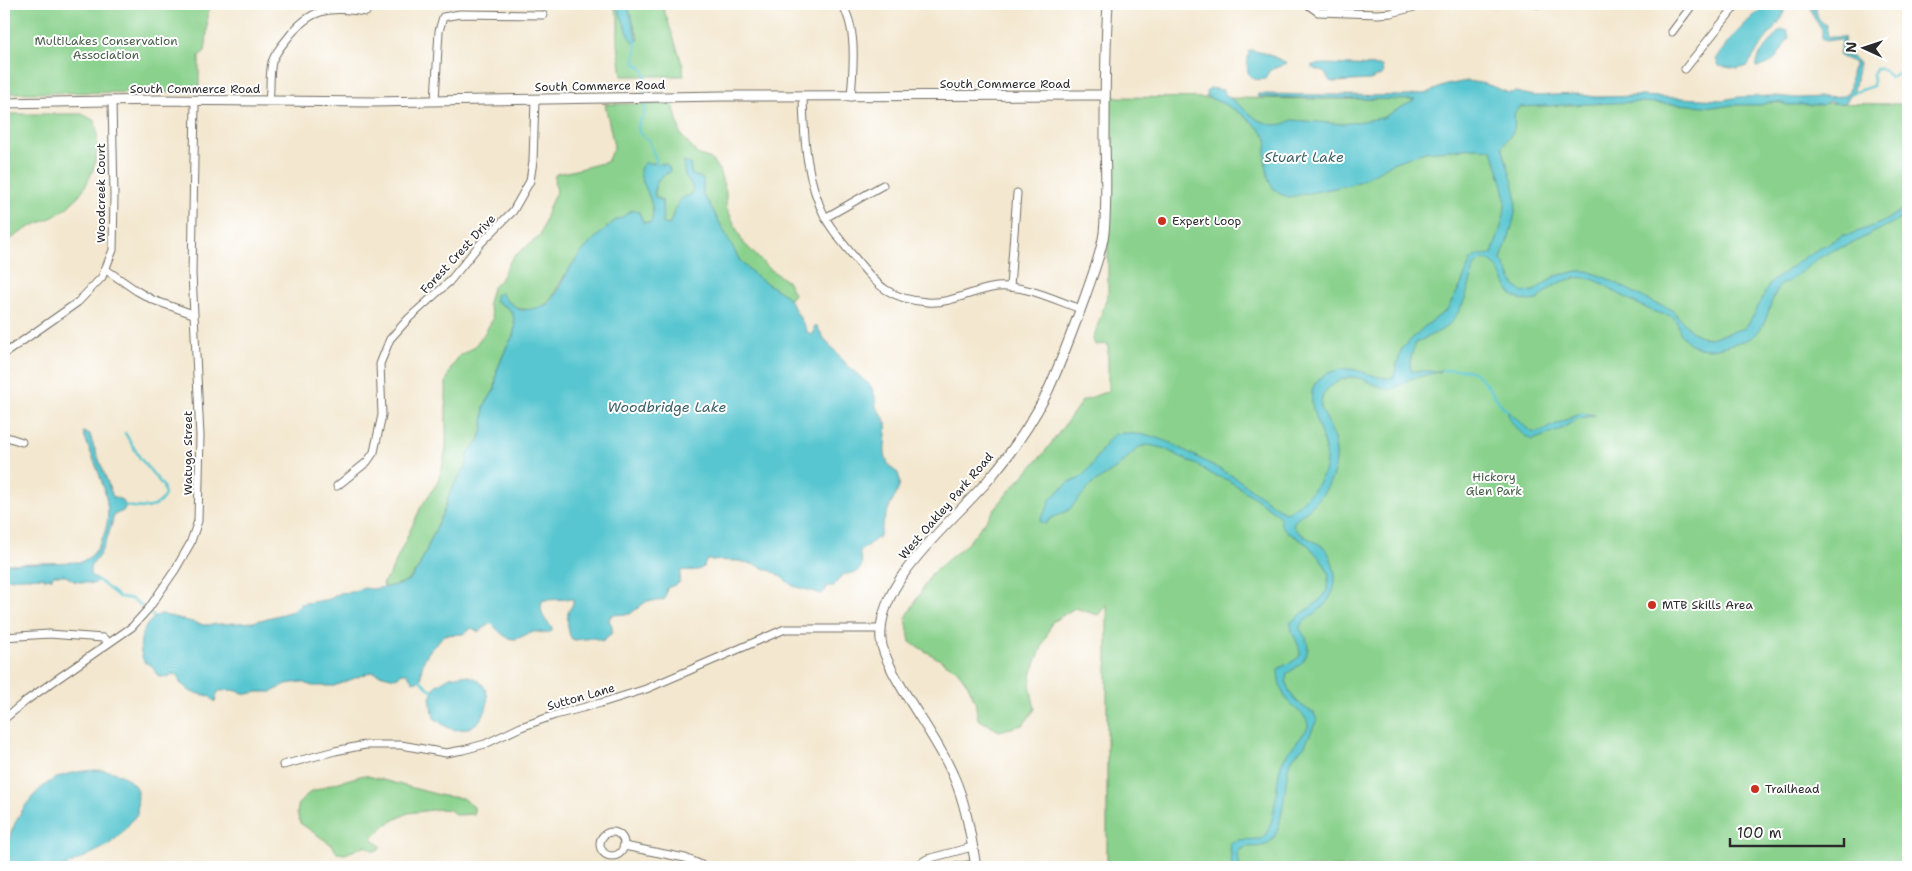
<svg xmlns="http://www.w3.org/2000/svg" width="1912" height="871" viewBox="0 0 1912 871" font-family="'Shantell Sans',sans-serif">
  <rect width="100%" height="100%" fill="#fff"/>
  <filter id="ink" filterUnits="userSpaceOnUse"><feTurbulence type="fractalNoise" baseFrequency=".02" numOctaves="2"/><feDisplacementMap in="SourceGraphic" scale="10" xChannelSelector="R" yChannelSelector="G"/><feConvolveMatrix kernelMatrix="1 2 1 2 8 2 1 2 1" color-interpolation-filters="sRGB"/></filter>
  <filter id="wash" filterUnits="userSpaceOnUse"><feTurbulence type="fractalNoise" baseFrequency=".0096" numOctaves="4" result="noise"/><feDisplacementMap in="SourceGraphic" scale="20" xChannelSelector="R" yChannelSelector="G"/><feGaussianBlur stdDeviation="1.12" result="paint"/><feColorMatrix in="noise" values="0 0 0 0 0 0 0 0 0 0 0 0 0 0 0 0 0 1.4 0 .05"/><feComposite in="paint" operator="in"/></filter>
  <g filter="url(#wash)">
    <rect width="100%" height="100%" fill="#f3e7cf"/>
    <g fill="#89d18c" stroke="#5a7e5c">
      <path d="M4,4h206c-4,16 -2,31 -5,47l-6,5v36l-195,1z"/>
      <path d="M613,4h3l15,36 8,-1 -12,-35h35l21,62 1,10h-62l-4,-32v-26z"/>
      <path d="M1108,97l800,7v763h-801v-263l-9,11 -23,-7 -23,14 -20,50 -2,14 5,23 -12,16 -24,6 -21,-12 -3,-18 -7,-16 -11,-15 -47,-28 -4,-24 25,-44 37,-31 42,-53 34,-37 38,-52 26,-10v-47l-13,1 -2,-6 15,-45z"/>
      <path d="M605,104h68l8,31 16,19 14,5 8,11 7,22v14l16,35 24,25 22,16 6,12 -4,5 -34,-22 -16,-16 -31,-58 -6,-8v-12l-4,-6 -8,-3 -1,-10 -4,13 7,10 -1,7c-14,5 -18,15 -22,30l-6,1 -2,-5v-20l-7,-3c-1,-13 2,-20 15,-25l-4,-8 -15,-1 -11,11c4,13 19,37 10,49l-7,-1 -2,-5 -10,-7 -10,9 -5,1c-27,22 -49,47 -64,78 -15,20 -39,9 -57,3l13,7 5,6 2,13 -2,9 -6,10 -10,24 -2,19 -11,17 -1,23 -4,12 -10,11 -3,14 -15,24 -6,18 -27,61 -12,13 -22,6 -1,-6 6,-6 32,-69 16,-24 5,-15 4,-20v-65l4,-13 9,-14 14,-8 11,-14 9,-15 -5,-16 4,-15 8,-8 12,-22 28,-22 9,-29 8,-17 -3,-8 1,-7c4,-3 7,-2 12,-3 13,-3 26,-7 40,-10l7,-16z"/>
      <path d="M4,114h78l13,7c8,34 -4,70 -34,91 -9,7 -21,10 -31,15 -9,5 -18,11 -26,17z"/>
      <path d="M364,775l79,21 19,2 12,9v7l-18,1 -6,-5 -10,-1 -32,4 -21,11 -15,14 9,8 -1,3 -6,2 -9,-5 -20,8 -8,-1 -5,-8 -32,-22 -3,-10 2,-10 10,-10 23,-9z"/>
    </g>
    <g fill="#59c6d0" stroke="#42787e">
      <path d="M616,4h11l11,37 -3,1 -4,-2z"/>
      <path d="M1768,4h18l-4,14 -18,23 -17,25 -9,3 -19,-3 -3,-7c13,-20 33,-41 52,-55z"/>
      <path d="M1814,4h6l-4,4c0,9 4,13 10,17l2,12h16l1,9 -3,9 10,2 7,6 -5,27 -8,12 -7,2 -10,-3 -7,4h-35l-8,-3h-9l-9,3h-29l-11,2 -83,-5 -119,5 -5,7c2,18 -1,18 -12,32 3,14 9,28 12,41 7,23 -6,51 -13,72l14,27 7,6 12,-1 21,-15 23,-5h10l16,6 52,27 9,2 8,5 18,20 11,6 8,1 35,-10 10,-15 15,-30 36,-27 37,-21 8,-1 30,-11 27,-17v6l-10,8 -45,23 -22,8 -15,9 -29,23 -6,1c-12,14 -12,39 -25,50 -6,6 -13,7 -20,9 -21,6 -36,12 -53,-6 -5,-5 -4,-15 -10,-20 -5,-3 -13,-3 -18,-5 -12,-5 -23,-11 -34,-17 -11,-6 -21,-15 -34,-17 -12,-2 -29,4 -39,12 -4,3 -6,8 -11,10 -8,2 -19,0 -25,-5 -7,-9 -9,-19 -15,-27 -2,-3 -5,-6 -9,-7 -15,-6 -16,17 -19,26 -3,11 -9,23 -15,32 -11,14 -24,15 -38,24 -4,10 -8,18 -5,28h31l-32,8 -19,11c-13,-2 -26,-13 -40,-13 -14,1 -32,15 -30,29 0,6 4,9 6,14 8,17 12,34 7,52 -4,13 -13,26 -23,35 -6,6 -16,10 -18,19 7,11 22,14 32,22 4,4 7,13 8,18 6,17 -1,34 -15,45 -7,6 -13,8 -18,15 0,7 6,9 7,15 4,16 -7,25 -20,32 -4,18 12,33 27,40l3,7 -13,27 -10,9 -5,9c-5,19 -5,69 -21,79 -11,6 -24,-2 -31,10l3,13h-8l-2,-23 7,-4 24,-1c17,-12 13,-56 21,-77 6,-13 19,-22 26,-35 1,-12 -15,-18 -21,-27 -6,-8 -9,-22 -9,-31 8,-5 16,-7 22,-13 1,-13 -10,-21 -9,-34l28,-21 8,-11 2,-16 -6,-12 -15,-17 -22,-14 -5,-6 -1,-7 -4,-5 -22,-16 -26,-17 -15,-5 -14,-9 -36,-18 -15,-3 -9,2 -22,21 -26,17 -22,25 -19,9 -4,5 -6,-2c2,-9 9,-13 10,-23l19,-17 10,-3 10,-10 20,-30 6,-5 7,-1 26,2 23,8 65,35 43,31 6,3c10,-2 17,-11 24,-18 9,-9 17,-21 17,-33 1,-33 -38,-75 8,-90 21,-8 38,9 59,7l9,-30 22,-21 23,-17 14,-25 10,-25 7,-5 14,-1c6,-19 17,-44 12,-64 -3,-14 -9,-27 -12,-41l-16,-1 -51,4 -30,10 -34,19 -11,4 -61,12 -9,-3 -7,-6 -4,-7 -4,-22 2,-21c-15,-20 -36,-32 -60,-41l-1,-6 4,-3 13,2 3,5 32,25 15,5 11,-1 8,-4 51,4 39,-6 33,-18 -156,-3 -2,-1 1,-2 151,2 18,-3 19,-8 21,-4 19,3 23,9 7,-1 18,4 43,-2 18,3 46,-1 81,4 17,-3 34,-1 25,2 48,-2c5,-8 4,-12 5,-21 0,-5 3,-8 4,-12l-14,-6 -2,-3 3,-12 -3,-3 -13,2 -4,-2v-10l-8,-11 -3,-10z"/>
      <path d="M1783,30l4,1 2,6c-9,15 -14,29 -33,30l3,-11 20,-25z"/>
      <path d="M1251,50l17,4 19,9 -18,8 -4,8c-22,4 -18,-13 -16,-28z"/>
      <path d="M1325,64l53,2h4l1,8 -13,6 -36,2 -4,-1 -6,-9 -12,-4v-3z"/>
      <path d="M684,162l6,2 1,10 12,5v16l6,8 31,58 17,16 31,20 21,37h5v-7l3,-1 6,11 25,29 23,20 4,10 1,11 8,11 2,4c2,21 -9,38 12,51 5,14 -3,22 -8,33 -5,10 -8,19 -10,30l-20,15c-1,5 1,7 2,12 0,11 -13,10 -20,12l-8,11h-7l-2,5 -3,3 -29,-8 -17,-13 -20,-8 -17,-4 -32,-1c-2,2 -2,5 -4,7 -6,6 -16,2 -22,4l-2,12 -12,5 -2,11 -5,2h-13l-17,13 -19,1 -2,5 3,6v7l-10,8 -8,-3 -20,2 -3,-2c-3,-6 -4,-17 -3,-24 0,-6 6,-7 5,-15l-30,1c-5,10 1,20 9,27v4c-7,4 -13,0 -20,1 -4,0 -7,4 -11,5 -13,7 -22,-6 -30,-14l-12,9 -7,-4 -9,6 -19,1c-15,17 -23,21 -23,45l-8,2 -6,-9h-5l-4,4 -3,1 -24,-6 -37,14h-22l-11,-4 -15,2 -14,8h-14l-11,2 -14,-4 -14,1 -2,3 -2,8 -6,-6 -18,-4 -11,-9 -2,-7 -4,-2 -7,3h-8c-5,-6 -5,-13 -14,-14 -10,-16 -3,-42 16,-49l43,11 49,-3 40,-11 7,-7 30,-5 10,-6 12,-1 11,-4 10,1 26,-4 11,-6 8,-10 27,-61 6,-18 15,-24 3,-14 10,-11 4,-12 1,-23 11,-17 2,-19 10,-24 6,-10 2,-9 -2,-13 -5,-6 -13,-7v-6l6,-2 5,7 14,10c9,0 22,-2 30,-8 5,-5 16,-29 22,-37 12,-18 28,-32 44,-45l5,-2 11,-8 7,2 4,10 7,1c9,-13 -6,-36 -10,-49v-5l4,-6 22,1 3,3 1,5c-13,5 -16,12 -15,25l7,4 1,23 6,1c6,-13 6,-27 22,-30 5,-10 -3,-12 -6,-20 -2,-4 -1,-9 -1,-13z"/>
      <path d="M1508,411l21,19 7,3 46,-20 13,2 -18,4 -19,12 -26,9c-10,-5 -25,-18 -24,-29z"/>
      <path d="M83,432l7,2 2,8 8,20 13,35 9,3 4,6 -3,5 -9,4c-5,20 -10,37 -24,52v8l8,5 -4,4 -20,-3 -10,-6h-11l-1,3 -8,1 -1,-2 -39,2v-15l76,-2c11,-4 16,-10 21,-21 19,-34 -7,-75 -18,-109z"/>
      <path d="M462,675c42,3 28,62 -11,54 -6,-2 -12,-8 -17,-11l-4,-20 5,-12 15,-9z"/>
      <path d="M96,770c19,0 32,5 42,21l-1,23 -16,20 -14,12 -43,21h-56c-8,-29 19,-72 43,-86 12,-8 31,-10 45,-11z"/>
    </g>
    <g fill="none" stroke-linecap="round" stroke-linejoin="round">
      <g stroke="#59c6d0" stroke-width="2.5">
        <path d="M636,42l-1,22c14,4 10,18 10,31"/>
        <path d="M1853,93l20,-7v-12l3,-5h6l9,8 17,-9"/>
        <path d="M645,100l-1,15 -4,5 -2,7 2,7 9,6 8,23"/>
        <path d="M1442,371c32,-4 34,-1 53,25 4,6 6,11 13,15"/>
        <path d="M125,433l15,25 23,28 2,9c-9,17 -23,13 -39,11"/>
        <path d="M98,580l21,17 13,2 10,7"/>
        <path d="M151,614l3,3"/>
        <path d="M420,680l14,13"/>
      </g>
    </g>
  </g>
  <g filter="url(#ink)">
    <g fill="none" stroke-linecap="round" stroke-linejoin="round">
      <g stroke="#716d64" stroke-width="9">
        <g id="minor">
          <path d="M841,4c17,22 12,66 10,93"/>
          <path d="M1307,4l11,8 60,2 13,-1 35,-9"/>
          <path d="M1536,4h25"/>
          <path d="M1672,32l21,-28"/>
          <path d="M1685,69l52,-65"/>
          <path d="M803,97c1,42 3,84 23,122 8,14 19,27 29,39 23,28 34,41 72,44 25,2 45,-12 70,-15 27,-3 58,13 84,22"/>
          <path d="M435,100l4,-69 4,-14 17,-3 83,1"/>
          <path d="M269,101c2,-13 0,-26 3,-39 3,-9 9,-16 15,-23 24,-32 42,-32 79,-27"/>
          <path d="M825,218l58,-33"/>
          <path d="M105,269l32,22 16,9 40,14"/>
          <path d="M1010,287l7,-94"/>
          <path d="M4,354l74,-52 24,-25 11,-27 1,-55 -2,-93"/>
          <path d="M4,436l18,6"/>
          <path d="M337,486l30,-24 7,-10 8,-37 -2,-51 10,-25 19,-21 40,-36 31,-38 33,-33 17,-30 3,-20 2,-62"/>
          <path d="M4,637l45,-3 54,4 5,4"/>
          <path d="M4,719l23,-19 105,-73 17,-19 26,-38 15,-26 8,-23 2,-85 -8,-162 3,-172"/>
          <path d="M283,765l52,-14 30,-6h36l45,8 17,-3 22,-6 36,-17 34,-12 46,-12 45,-14 139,-60h97"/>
          <circle cx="612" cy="844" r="12"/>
          <path d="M624,846l61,12 21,9"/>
          <path d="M915,867l12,-8 45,-12"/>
          <path d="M955,867l20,-3"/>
        </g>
      </g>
      <g stroke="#716d64" stroke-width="11">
        <g id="tertiary">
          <path d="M4,103l154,-3 215,2 351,-6 381,-1"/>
          <path d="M976,867c-5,-30 -10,-64 -23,-92 -16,-37 -42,-68 -60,-103 -5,-10 -11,-21 -12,-32 -5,-60 73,-119 109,-162 21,-25 41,-54 56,-83 15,-32 27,-65 39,-98 7,-21 16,-42 19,-64 3,-30 2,-61 1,-91 0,-46 0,-92 3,-138"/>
        </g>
      </g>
      <use href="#minor" stroke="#fff" stroke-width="7"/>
      <use href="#tertiary" stroke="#fff" stroke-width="9"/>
    </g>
  </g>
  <g fill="#c8321e" stroke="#fff" stroke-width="2">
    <circle cx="1162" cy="221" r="5"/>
    <circle cx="1652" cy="605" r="5"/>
    <circle cx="1755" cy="789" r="5"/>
  </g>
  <g text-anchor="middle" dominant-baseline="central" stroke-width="4" stroke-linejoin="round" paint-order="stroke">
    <g font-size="12" fill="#475d48" stroke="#fff">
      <text x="106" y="41">MultiLakes Conservation<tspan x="106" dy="14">Association</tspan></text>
      <text x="1494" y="477">Hickory<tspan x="1494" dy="14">Glen Park</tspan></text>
    </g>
    <g font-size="12" fill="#2b2b2b" stroke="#fff">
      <text x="1005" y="84">South Commerce Road</text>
      <text transform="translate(600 86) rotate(-1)">South Commerce Road</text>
      <text x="195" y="89">South Commerce Road</text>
      <text transform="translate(101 193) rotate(-90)">Woodcreek Court</text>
      <text transform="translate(458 254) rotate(-47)">Forest Crest Drive</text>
      <text transform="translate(188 453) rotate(-90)">Watuga Street</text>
      <text transform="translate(946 506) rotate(-49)">West Oakley Park Road</text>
      <text transform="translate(581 697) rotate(-16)">Sutton Lane</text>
    </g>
    <g font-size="12" fill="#2b2b2b" stroke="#fff" text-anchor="start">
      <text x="1172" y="221">Expert Loop</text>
      <text x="1662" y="605">MTB Skills Area</text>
      <text x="1765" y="789">Trailhead</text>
    </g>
    <g font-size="14" font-style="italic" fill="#3b6165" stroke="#fff">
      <text x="1304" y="157">Stuart Lake</text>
      <text x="667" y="407">Woodbridge Lake</text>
    </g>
  </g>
  <rect width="1912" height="871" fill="none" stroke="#fff" stroke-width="20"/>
  <g transform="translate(1864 48) rotate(273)" stroke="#ffffff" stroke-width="4" paint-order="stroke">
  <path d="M0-4L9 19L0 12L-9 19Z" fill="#2b2b2b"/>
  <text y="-8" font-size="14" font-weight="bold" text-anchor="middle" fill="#2b2b2b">N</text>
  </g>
  <path d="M1730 838v8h114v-8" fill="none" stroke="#2b2b2b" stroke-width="2.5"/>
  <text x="1737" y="838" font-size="15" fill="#2b2b2b" stroke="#ffffff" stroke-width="4" paint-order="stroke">100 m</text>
</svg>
